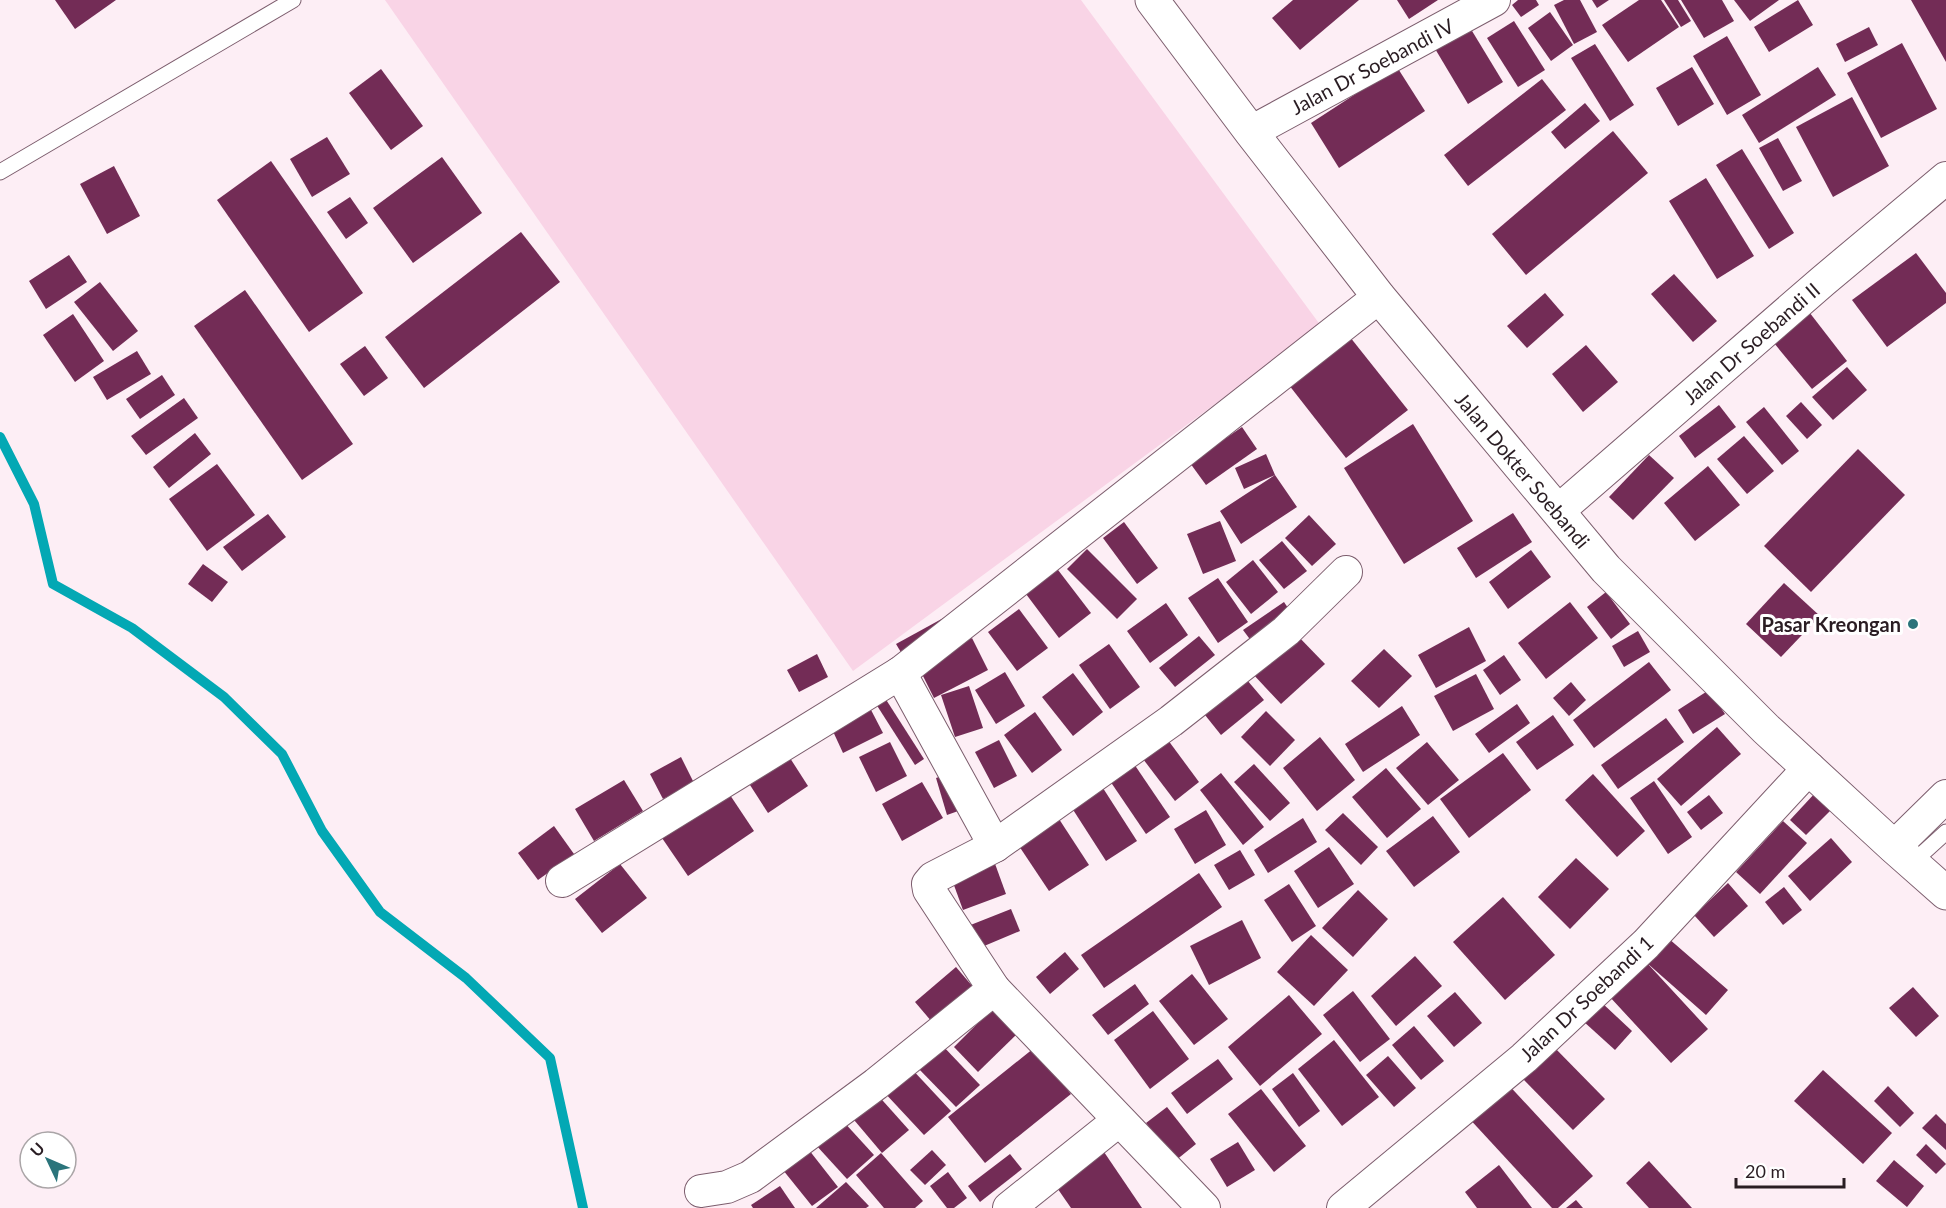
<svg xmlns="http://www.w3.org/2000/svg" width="1946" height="1208" viewBox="0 0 1946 1208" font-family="Lato,sans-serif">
  <rect width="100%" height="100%" fill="#fdeef5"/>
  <path fill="#f9d4e6" d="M385,0h696l240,326 -468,345z"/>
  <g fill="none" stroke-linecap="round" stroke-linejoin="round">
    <path stroke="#03a8b4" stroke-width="10" d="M0,437l34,67 19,80 79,44 92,69 58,57 40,77 58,81 86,66 84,80 33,150"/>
  </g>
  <g fill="#732c56">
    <path d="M55,0h61l-41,29z"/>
    <path d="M1293,0h66l-59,50 -28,-32z"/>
    <path d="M1397,0h41l-29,19z"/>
    <path d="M1518,0h18l3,5 -18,12 -9,-12z"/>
    <path d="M1564,0h16l17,32 -23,12 -20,-39z"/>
    <path d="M1592,0h17l-12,8z"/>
    <path d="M1639,0h22l18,27 -51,35 -26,-37z"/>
    <path d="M1664,0h14l13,21 -10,6z"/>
    <path d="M1681,0h41l12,21 -30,17z"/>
    <path d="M1734,0h45l-29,21z"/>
    <path d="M1798,0l15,25 -44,27 -15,-25z"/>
    <path d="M1911,0h35v62z"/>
    <path d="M1550,12l23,33 -22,16 -23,-33z"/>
    <path d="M1466,21l37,61 -35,22 -37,-62z"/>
    <path d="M1514,21l31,49 -27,17 -31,-49z"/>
    <path d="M1869,27l9,18 -33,17 -9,-18z"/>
    <path d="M1727,36l34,59 -34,20 -34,-59z"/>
    <path d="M1902,43l35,66 -56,29 -34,-65z"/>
    <path d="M1595,44l39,61 -24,16 -39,-63z"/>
    <path d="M1397,67l28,44 -86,57 -28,-45z"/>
    <path d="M1692,67l22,37 -36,22 -22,-38z"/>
    <path d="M1818,67l18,28 -77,48 -17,-28z"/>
    <path d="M381,69l42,57 -32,24 -42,-57z"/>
    <path d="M1542,79l24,31 -98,76 -24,-31z"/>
    <path d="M1852,97l37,69 -56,31 -37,-70z"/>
    <path d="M1585,103l15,18 -35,28 -14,-17z"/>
    <path d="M1613,131l35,42 -122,102 -34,-41z"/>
    <path d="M327,137l23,37 -38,23 -22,-38z"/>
    <path d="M1778,138l24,43 -19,10 -24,-43z"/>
    <path d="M1742,149l52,84 -25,16 -53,-84z"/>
    <path d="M442,157l40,56 -69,50 -40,-55z"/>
    <path d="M271,161l92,132 -54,39 -92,-132z"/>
    <path d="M114,166l26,50 -33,18 -27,-50z"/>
    <path d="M1706,178l48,78 -37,23 -48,-78z"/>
    <path d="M350,197l18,26 -22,16 -19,-27z"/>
    <path d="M521,232l39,50 -136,106 -39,-51z"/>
    <path d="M1916,253l30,40v10l-59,44 -35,-47z"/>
    <path d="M69,255l18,27 -41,27 -17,-28z"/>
    <path d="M1674,274l43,47 -24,21 -42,-48z"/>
    <path d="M100,282l38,49 -25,20 -39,-49z"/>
    <path d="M245,290l108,154 -51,36 -108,-154z"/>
    <path d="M1545,293l19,22 -37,33 -20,-22z"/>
    <path d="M1806,308l41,53 -35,28 -43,-52z"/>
    <path d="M73,314l31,47 -29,21 -32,-47z"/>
    <path d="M1346,332l62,78 -62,48 -61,-78z"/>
    <path d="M1586,345l32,37 -35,30 -31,-38z"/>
    <path d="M365,346l23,32 -24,18 -24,-32z"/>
    <path d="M137,351l14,23 -44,26 -14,-23z"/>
    <path d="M1847,367l20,23 -34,30 -21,-23z"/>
    <path d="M162,375l13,20 -35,24 -14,-20z"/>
    <path d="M184,398l14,20 -52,37 -15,-19z"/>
    <path d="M1801,402l21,23 -15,14 -21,-23z"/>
    <path d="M1719,405l17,22 -41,31 -16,-22z"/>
    <path d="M1764,407l35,44 -17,14 -36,-43z"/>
    <path d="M1413,424l60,97 -69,43 -60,-96z"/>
    <path d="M1242,427l15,22 -51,36 -16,-22z"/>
    <path d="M195,433l16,21 -42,34 -16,-21z"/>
    <path d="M1744,436l30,35 -27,23 -30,-35z"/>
    <path d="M1858,449l47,46 -94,97 -47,-46z"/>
    <path d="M1266,454l9,21 22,32 -56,37 -21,-33 55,-36 -31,14 -9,-21z"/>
    <path d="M1649,455l25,23 -41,42 -24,-23z"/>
    <path d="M217,464l38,51 -48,36 -38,-52z"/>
    <path d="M1708,466l32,39 -45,36 -31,-38z"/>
    <path d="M1513,513l19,29 -56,36 -19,-30z"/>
    <path d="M268,514l18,23 -44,34 -19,-24z"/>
    <path d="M1309,515l27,29 -24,22 -27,-28z"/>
    <path d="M1220,521l16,40 -33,13 -16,-40z"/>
    <path d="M1124,522l34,46 -21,16 -34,-46z"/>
    <path d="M1282,541l25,30 -23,18 -25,-29z"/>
    <path d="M1087,549l50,50 -20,20 -50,-50z"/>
    <path d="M1531,550l20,27 -43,32 -19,-27z"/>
    <path d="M1253,560l25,32 -27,22 -25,-32z"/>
    <path d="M203,564l25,18 -16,20 -24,-18z"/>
    <path d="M1055,566l36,47 -32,25 -36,-48z"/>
    <path d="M1218,578l30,44 -30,21 -30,-45z"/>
    <path d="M1784,583l36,33 -39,41 -35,-33z"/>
    <path d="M1606,592l24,32 -19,15 -24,-32z"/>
    <path d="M1284,602l8,12 -40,28 -9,-12z"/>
    <path d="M1570,602l28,36 -52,41 -28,-36z"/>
    <path d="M1166,603l22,32 -38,28 -23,-32z"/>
    <path d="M1019,609l29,39 -31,23 -29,-39z"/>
    <path d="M947,616l6,9 -51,29 -6,-10z"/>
    <path d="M1469,627l17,34 -50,27 -18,-33z"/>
    <path d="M1638,631l12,21 -26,15 -12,-21z"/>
    <path d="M1295,633l30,31 -44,40 -29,-31z"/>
    <path d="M1199,636l16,19 -40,32 -16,-19z"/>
    <path d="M972,638l16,32 -54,28 -16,-32z"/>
    <path d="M1109,644l31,43 -30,22 -31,-44z"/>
    <path d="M1384,649l28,27 -33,32 -28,-27z"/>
    <path d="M817,654l11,23 -29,15 -12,-22z"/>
    <path d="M1504,655l17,25 -21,15 -17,-25z"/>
    <path d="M1649,662l22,28 -77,58 -21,-28z"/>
    <path d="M1005,672l20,34 -29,18 -21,-34z"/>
    <path d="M1073,673l30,39 -30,24 -31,-39z"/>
    <path d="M1476,674l18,35 -41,22 -19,-35z"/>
    <path d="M1247,680l17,20 -43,35 -16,-20z"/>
    <path d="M1571,682l15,18 -17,16 -16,-18z"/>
    <path d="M969,686l14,42 -28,9 -14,-42z"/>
    <path d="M1709,690l16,24 -32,20 -15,-24z"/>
    <path d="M885,698l39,61 -9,6 -39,-61z"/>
    <path d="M1517,704l13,19 -41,30 -14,-19z"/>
    <path d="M1402,706l18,29 -57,37 -18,-28z"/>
    <path d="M870,708l13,25 -40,20 -12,-26z"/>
    <path d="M1266,711l29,29 -25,26 -29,-29z"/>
    <path d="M1035,712l27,38 -30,23 -28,-38z"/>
    <path d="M1553,715l21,30 -37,25 -21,-28z"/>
    <path d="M1666,718l18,24 -66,47 -17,-24z"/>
    <path d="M1717,727l24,27 -60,52 -24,-27z"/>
    <path d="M1165,736l34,46 -24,19 -35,-46z"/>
    <path d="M1320,737l35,43 -38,31 -34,-43z"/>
    <path d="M999,740l18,36 -23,12 -19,-36z"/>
    <path d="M890,742l17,34 -31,16 -17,-35z"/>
    <path d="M1427,742l32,38 -31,25 -32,-37z"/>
    <path d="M1503,753l28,37 -62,48 -29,-39z"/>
    <path d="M681,757l13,26 -31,16 -13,-25z"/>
    <path d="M790,758l18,28 -40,27 -18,-28z"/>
    <path d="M1132,761l38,56 -24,17 -38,-56z"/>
    <path d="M1254,764l36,39 -20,18 -36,-39z"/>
    <path d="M1386,768l35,41 -34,29 -35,-41z"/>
    <path d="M950,773l11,37 -14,5 -11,-37z"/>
    <path d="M1221,773l43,54 -21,18 -43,-55z"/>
    <path d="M1593,774l52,57 -28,26 -52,-57z"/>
    <path d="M624,780l19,31 -49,30 -19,-32z"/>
    <path d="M1654,781l38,56 -24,17 -38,-56z"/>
    <path d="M922,782l21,36 -41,23 -20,-37z"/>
    <path d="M1101,785l36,56 -31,20 -36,-56z"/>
    <path d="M728,792l26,39 -66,45 -26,-38z"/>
    <path d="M1816,792l17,16 -27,27 -16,-15z"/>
    <path d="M1709,795l14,18 -22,17 -14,-18z"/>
    <path d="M1206,810l20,35 -31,19 -21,-35z"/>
    <path d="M1343,813l35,34 -17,18 -36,-35z"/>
    <path d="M1433,816l27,36 -46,35 -28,-36z"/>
    <path d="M1303,818l14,24 -49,31 -14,-23z"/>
    <path d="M1059,819l30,46 -40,26 -30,-45z"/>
    <path d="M1783,821l24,22 -47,51 -24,-22z"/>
    <path d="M554,826l20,28 -36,26 -20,-27z"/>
    <path d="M1831,838l21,24 -42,39 -22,-25z"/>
    <path d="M1329,847l25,37 -36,24 -24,-37z"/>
    <path d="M1240,850l15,25 -26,15 -15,-25z"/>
    <path d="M1576,858l33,31 -39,40 -32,-32z"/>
    <path d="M994,861l12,33 -43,16 -12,-33z"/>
    <path d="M620,864l27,34 -45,35 -27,-34z"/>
    <path d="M1199,873l23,34 -118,81 -23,-33z"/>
    <path d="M1728,883l20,23 -34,31 -20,-22z"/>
    <path d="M1289,884l27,42 -24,16 -28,-42z"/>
    <path d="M1784,887l18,23 -19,15 -18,-23z"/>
    <path d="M1358,890l30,29 -35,38 -31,-29z"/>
    <path d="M1503,897l52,58 -50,45 -52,-58z"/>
    <path d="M1011,909l9,22 -43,18 -9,-23z"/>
    <path d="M1242,920l19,38 -52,27 -19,-39z"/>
    <path d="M1311,935l37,35 -34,36 -37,-34z"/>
    <path d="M1668,938l60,52 -22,25 -59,-52 61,66 -37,34 -62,-67z"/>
    <path d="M1065,952l14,17 -29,25 -14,-17z"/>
    <path d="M1415,956l27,30 -46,40 -25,-30z"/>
    <path d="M956,967l23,27 -41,35 -23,-27z"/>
    <path d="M1192,974l36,45 -34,26 -35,-44z"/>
    <path d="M1135,984l14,20 -41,31 -16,-20z"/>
    <path d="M1913,987l26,29 -23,21 -27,-29z"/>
    <path d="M1353,991l37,48 -30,23 -37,-47z"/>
    <path d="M1455,992l27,31 -28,24 -27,-31z"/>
    <path d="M1289,995l33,39 -62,52 -32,-39z"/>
    <path d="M1601,1002l31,29 -17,19 -32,-29z"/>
    <path d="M995,1006l25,25 -42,41 -24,-25z"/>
    <path d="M1153,1011l36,48 -39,30 -36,-49z"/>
    <path d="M1414,1026l30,35 -23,19 -29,-35z"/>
    <path d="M1334,1040l45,57 -37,29 -44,-57z"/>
    <path d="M941,1044l39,41 -24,22 -40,-41z"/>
    <path d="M1552,1045l53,54 -32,31 -53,-54z"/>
    <path d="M1034,1048l37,46 -86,69 -37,-46z"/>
    <path d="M1388,1056l28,32 -22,19 -28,-32z"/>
    <path d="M1218,1059l15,20 -46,35 -16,-21z"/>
    <path d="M909,1066l42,45 -27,24 -41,-44z"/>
    <path d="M1823,1070l69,63 -29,31 -69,-63z"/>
    <path d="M1293,1073l27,38 -21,16 -27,-38z"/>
    <path d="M1504,1080l89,96 -35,32h-6l-86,-93z"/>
    <path d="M1888,1086l26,27 -14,14 -26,-26z"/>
    <path d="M1261,1089l45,57 -32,26 -46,-58z"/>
    <path d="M875,1092l34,38 -27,23 -33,-39z"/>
    <path d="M1167,1107l29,37 -21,17 -29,-38z"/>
    <path d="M1936,1114l10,10v26l-24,-22z"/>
    <path d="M842,1120l32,35 -27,24 -32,-35z"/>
    <path d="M1238,1142l17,28 -28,17 -17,-28z"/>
    <path d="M1926,1144l20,20 -10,10 -20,-19z"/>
    <path d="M1102,1149l40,59h-71l-18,-26z"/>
    <path d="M809,1150l29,37 -26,19 -29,-36z"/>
    <path d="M932,1150l14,15 -21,20 -15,-15z"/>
    <path d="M881,1153l42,48 -8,7h-31l-28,-33z"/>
    <path d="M1010,1154l12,15 -42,33 -12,-16z"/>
    <path d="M1894,1160l30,26 -17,21 -31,-26z"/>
    <path d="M1649,1161l43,47h-43l-23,-25z"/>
    <path d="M1499,1165l33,43h-55l-12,-16z"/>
    <path d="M948,1172l19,26 -13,10h-7l-17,-22z"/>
    <path d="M846,1182l23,24 -3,2h-50z"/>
    <path d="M780,1186l15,22h-42l-2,-3z"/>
    <path d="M1576,1200l7,8h-17z"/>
  </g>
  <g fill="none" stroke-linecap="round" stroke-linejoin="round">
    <g stroke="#7c5d6d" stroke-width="17">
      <g id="service">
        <path d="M0,172l293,-172"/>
        <path d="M1912,863l34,-31"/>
      </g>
    </g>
    <g stroke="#7c5d6d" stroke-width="34">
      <g id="minor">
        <path d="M1251,132l243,-132"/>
        <path d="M1558,511l265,-230 123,-103"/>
        <path d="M900,673l95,173 -62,32 -5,6 1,6 65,99 210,219"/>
        <path d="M995,846l176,-125 115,-90 60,-59"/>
        <path d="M1894,847l52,-51"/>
        <path d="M562,881l338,-208 479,-376"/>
        <path d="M701,1191l26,-4 23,-10 126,-93 118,-95"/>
        <path d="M1009,1208l109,-87"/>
        <path d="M1343,1208l181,-150 122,-114 163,-176"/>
      </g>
    </g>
    <g stroke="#7c5d6d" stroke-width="35">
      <path id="secondary" d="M1152,0l99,132 128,165 227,272 160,160 128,118 52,46"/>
    </g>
    <use href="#service" stroke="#fff" stroke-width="15"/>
    <use href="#minor" stroke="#fff" stroke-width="32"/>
    <use href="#secondary" stroke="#fff" stroke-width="33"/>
  </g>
  <circle fill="#2b747b" stroke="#fff" stroke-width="2" cx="1913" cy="624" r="6"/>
  <g text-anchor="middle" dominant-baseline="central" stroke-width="6" stroke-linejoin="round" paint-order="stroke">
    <g font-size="20" fill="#2a1d23" stroke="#fff">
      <text transform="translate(1372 66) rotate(-28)">Jalan Dr Soebandi IV</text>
      <text transform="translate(1751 343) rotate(-41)">Jalan Dr Soebandi II</text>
      <text transform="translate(1523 470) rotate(50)">Jalan Dokter Soebandi</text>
      <text transform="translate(1586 998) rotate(-43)">Jalan Dr Soebandi 1</text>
    </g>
    <g font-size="20" font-weight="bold" fill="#2a1d23" stroke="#fff" text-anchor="end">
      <text x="1901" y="624">Pasar Kreongan</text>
    </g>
  </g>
  <g transform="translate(48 1160) rotate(314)"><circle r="28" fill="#ffffff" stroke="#aaa5a7" stroke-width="1.5"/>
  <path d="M0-4.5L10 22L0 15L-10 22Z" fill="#2b747b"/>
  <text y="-9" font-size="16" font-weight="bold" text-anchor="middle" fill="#2a1d23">U</text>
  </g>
  <path d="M1736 1178v9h108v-9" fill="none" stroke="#2a1d23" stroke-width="3"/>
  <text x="1745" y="1178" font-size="18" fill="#2a1d23" stroke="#ffffff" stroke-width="4.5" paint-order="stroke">20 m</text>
</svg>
